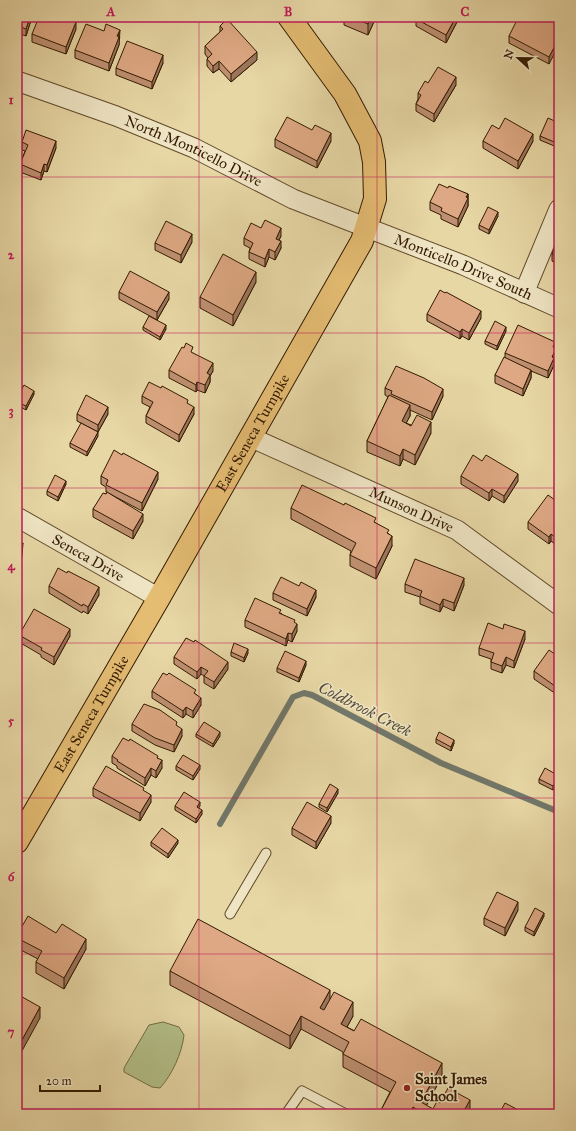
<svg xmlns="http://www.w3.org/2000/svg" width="576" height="1131" viewBox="0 0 576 1131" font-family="'IM FELL Great Primer',serif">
  <rect width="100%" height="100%" fill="#e7d7a5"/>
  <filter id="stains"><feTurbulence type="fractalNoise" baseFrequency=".005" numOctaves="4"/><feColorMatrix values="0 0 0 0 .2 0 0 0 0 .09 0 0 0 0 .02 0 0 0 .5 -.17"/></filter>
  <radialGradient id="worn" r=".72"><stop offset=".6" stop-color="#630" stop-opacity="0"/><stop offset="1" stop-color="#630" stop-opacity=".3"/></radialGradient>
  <path fill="#b3bf88" stroke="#736c44" d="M163,1022l16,5 5,8c-2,18 -12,40 -24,53l-8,-1 -28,-15v-4l25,-43z"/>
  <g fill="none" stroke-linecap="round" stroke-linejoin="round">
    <path stroke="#71786b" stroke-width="6" d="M220,824l73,-127 11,-4 8,2 129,68 118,49"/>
    <g stroke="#604929" stroke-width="11">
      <g id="service">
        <path d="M230,914l36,-61"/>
        <path d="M286,1114l16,-23 44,23"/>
      </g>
    </g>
    <g stroke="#604929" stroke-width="21">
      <g id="minor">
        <path id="s1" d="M17,81l99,35 78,32 99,51 170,66 96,43"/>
        <path d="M524,293l35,-84"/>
        <path id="s2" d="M250,437l207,93 102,75"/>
        <path id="s3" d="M17,517l142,81"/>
      </g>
    </g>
    <g stroke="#331a00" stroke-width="24">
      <g id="primary">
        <path id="s4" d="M17,842l142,-244 203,-357 13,-42 -1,-37 -4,-21 -25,-47 -56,-77"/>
      </g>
    </g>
    <use href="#service" stroke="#efe5c4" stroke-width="9"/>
    <use href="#minor" stroke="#efe5c4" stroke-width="19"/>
    <use href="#primary" stroke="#e4bc72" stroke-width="22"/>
  </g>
  <g fill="#be9071" stroke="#331a00">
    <path d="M17,17h15l-6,19 -8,-3z"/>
    <path d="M344,17h32l-8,18 -24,-10z"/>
    <path d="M457,17v5l-11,21 -30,-17v-7z"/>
    <path d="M521,22h38l-10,42 -40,-21v-7z"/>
    <path d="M220,26l37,34 -26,22 -12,-13 -6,4 -6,-7v-7l1,-1 -3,-4v-8l15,-14z"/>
    <path d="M76,29l-10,25 -34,-12v-8z"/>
    <path d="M120,37l-1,2v6l-10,26 -34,-13v-8z"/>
    <path d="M163,63l-11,26 -36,-14v-7z"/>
    <path d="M428,83l28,2 -22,37 -18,-11v-7l2,-5v-6z"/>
    <path d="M559,123v25l-19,-8v-4z"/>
    <path d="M275,139l56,2 -14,27 -42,-21z"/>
    <path d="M483,141h50l-15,28 -35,-21z"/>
    <path d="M22,142l34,6 -9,24 -3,-1 -3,9 -21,-8v-8l5,-13 -3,-1z"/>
    <path d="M448,188l20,6v12l-10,21 -17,-8v-4l-11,-5v-8z"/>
    <path d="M498,216l-9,18 -10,-5v-4z"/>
    <path d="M261,228l20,8 -2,4 2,8 -6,12 -6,-3 -4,10 -16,-8v-7l1,-4 -6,-3v-7z"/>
    <path d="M559,238v30h-2v-4l-5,-3v-7z"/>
    <path d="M192,242l-11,21 -26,-13v-7z"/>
    <path d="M256,282l-23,44 -33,-18v-11z"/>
    <path d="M119,292l50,7 -12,21 -38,-21z"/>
    <path d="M427,314l54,4 -12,22 -7,-4 -2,3 -33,-18z"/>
    <path d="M143,327l23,2 -6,11 -17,-10z"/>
    <path d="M506,331l-9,19 -12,-6v-3z"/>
    <path d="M555,348l1,8 -2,4v5l-6,13 -17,-7v7l-8,18 -28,-13v-8l10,-17v-5z"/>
    <path d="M193,353l20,18 -3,5v6l-5,11 -8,-3 -1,2 -27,-14v-8z"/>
    <path d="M385,388l58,8 -11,24 -22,-10v6l-4,7 25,10 -16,32 -12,-6 -3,7 -33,-14v-11l21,-44 -3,-2z"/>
    <path d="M34,394l-8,16 -9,-5v-7z"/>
    <path d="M142,396l46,8 6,10 -15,28 -33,-19v-7l4,-9 -8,-4z"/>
    <path d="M77,414h31l-10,18 -21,-11z"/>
    <path d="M98,436l-11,20 -17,-9v-4z"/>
    <path d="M101,476l57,3 -16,32 -32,-17 33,27 -10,18 -40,-22v-8l14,-17h-1v-5l-5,-3z"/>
    <path d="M461,476l57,5 -14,22 -12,-7 -3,5 -28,-17z"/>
    <path d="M66,484l-8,17 -11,-6v-4z"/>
    <path d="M559,503v44l-8,-6 -2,3 -21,-15v-7z"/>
    <path d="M291,508l85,15 13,11 3,12 -16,33 -26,-13v-11l1,-4 -60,-32z"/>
    <path d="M405,584l59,1 -10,26 -11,-5 -3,6 -20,-8v-7l-15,-5z"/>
    <path d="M49,586l50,9 -11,19 -5,-3 -1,2 -33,-20z"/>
    <path d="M273,593l43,4 -9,19 -34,-16z"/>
    <path d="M281,613l16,18 -5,11 -4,-2 -2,6 -41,-19v-7z"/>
    <path d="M19,635l51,1 -16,29 -13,-8v-2l-22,-13z"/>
    <path d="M525,639l-11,29 -8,-3 -4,8 -11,-4v-10l-12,-4v-7z"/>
    <path d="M231,652l17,1 -4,9 -13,-6z"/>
    <path d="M174,657l54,12 -14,20 -10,-6v-7l-3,-2 -4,5 -23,-15z"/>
    <path d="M559,657v39l-25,-17v-8z"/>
    <path d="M306,665l-7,17 -22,-10v-4z"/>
    <path d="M152,691l44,3 5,11 -8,13 -7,-4 -3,4 -31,-20z"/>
    <path d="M132,724l45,2 5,10 -8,16 -19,-7 -23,-14z"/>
    <path d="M196,734l24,2 -7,11 -17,-10z"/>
    <path d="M436,739l18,4 -3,8 -15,-8z"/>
    <path d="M112,756l46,2 4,10 -6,10 -5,-3 -6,11 -28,-18v-2l-5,-3z"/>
    <path d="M176,766l24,3 -7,11 -17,-10z"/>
    <path d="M539,779h20l-6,11 -14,-7z"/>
    <path d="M93,788l51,3 7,11 -11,19 -47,-25z"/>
    <path d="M338,793l-11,19 -8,-5v-3z"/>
    <path d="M175,806h25l-2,2 4,6 -6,9 -21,-13z"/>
    <path d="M331,823l-15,26 -24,-14v-7z"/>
    <path d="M151,842l27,1 -10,15 -17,-12z"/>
    <path d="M518,910l-13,26 -21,-11v-7z"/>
    <path d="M544,916l-10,20 -9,-5v-4z"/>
    <path d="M56,933l30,16 -22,40 -28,-16v-11l2,-3 -21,-11v-13z"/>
    <path d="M170,971l160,29 23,16 -6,11 95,49 -16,30 7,3 7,-6 30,10 -1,1h-90l11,-22 -47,-25v-15l-42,-23 -11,20 -120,-64z"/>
  </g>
  <g fill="#9b765c" stroke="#331a00">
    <path d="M30,17h2l-6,19v-7z"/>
    <path d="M371,17h5l-8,18v-11z"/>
    <path d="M456,17h1v5l-11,21v-8z"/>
    <path d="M76,22v7l-10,25v-7z"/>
    <path d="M18,26v7l-1,3v-7z"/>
    <path d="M120,30l-1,15 -10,26v-8z"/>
    <path d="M559,38v7l-10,19v-7z"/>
    <path d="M257,52v8l-26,22v-8z"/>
    <path d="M163,55v8l-11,26v-7z"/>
    <path d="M219,61v8l-6,4v-7z"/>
    <path d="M456,77v8l-22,37v-8z"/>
    <path d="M331,133v8l-14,27v-7z"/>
    <path d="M533,134v7l-15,28v-8z"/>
    <path d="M56,141v7l-9,24v-7z"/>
    <path d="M44,164v7l-3,9v-7z"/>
    <path d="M468,194v12l-10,21v-8z"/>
    <path d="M498,212v4l-9,18v-4z"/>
    <path d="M281,228v8l-5,10v-7z"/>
    <path d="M192,234v8l-11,21v-8z"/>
    <path d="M281,241v7l-6,12v-8z"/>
    <path d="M269,249v8l-4,10v-8z"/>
    <path d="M256,272v10l-23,44v-11z"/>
    <path d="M169,292v7l-12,21v-8z"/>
    <path d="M481,311v7l-12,22v-7z"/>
    <path d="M166,325v4l-6,11v-3z"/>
    <path d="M506,327v4l-9,19v-4z"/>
    <path d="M462,329v7l-2,3v-7z"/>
    <path d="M556,349v7l-2,4v5l-6,13v-7l4,-14z"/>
    <path d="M213,363v8l-3,5v6l-5,11v-8l2,-12z"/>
    <path d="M531,370v8l-8,18v-7z"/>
    <path d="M197,382v8l-1,2v-7z"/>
    <path d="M443,389v7l-11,24v-8z"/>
    <path d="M34,391v3l-8,16v-4z"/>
    <path d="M410,405v11l-8,15v-10z"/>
    <path d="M108,407v7l-10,18v-7z"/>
    <path d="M194,407v7l-15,28v-7z"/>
    <path d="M431,422v11l-16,32v-10z"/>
    <path d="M98,432v4l-11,20v-4z"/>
    <path d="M403,449v10l-3,7v-10z"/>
    <path d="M158,472v7l-16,32v-8z"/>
    <path d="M518,474v7l-14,22v-7z"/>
    <path d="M66,481v3l-8,17v-4z"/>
    <path d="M492,489v7l-3,5v-8z"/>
    <path d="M143,514v7l-10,18v-8z"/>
    <path d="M551,534v7l-2,3v-7z"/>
    <path d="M392,536v10l-16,33v-11z"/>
    <path d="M23,543l-1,13 -5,10v-8l3,-10z"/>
    <path d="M464,578v7l-10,26v-8z"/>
    <path d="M99,587v8l-11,19v-7z"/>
    <path d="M316,590v7l-9,19v-7z"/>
    <path d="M443,599v7l-3,6v-7z"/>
    <path d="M297,624v7l-5,11v-8z"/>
    <path d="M70,629v7l-16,29v-8z"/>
    <path d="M525,631v8l-11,29v-7z"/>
    <path d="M288,633v7l-2,6v-7z"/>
    <path d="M248,649v4l-4,9v-4z"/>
    <path d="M506,657v8l-4,8v-7z"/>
    <path d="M306,661v4l-7,17v-4z"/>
    <path d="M228,662v7l-14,20v-7z"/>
    <path d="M201,667v7l-4,5v-7z"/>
    <path d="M201,698v7l-8,13v-7z"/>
    <path d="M186,707v7l-3,4v-7z"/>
    <path d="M182,729v7l-8,16v-7z"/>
    <path d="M220,732v4l-7,11v-3z"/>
    <path d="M454,740v3l-3,8v-4z"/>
    <path d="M162,760v8l-6,10v-7z"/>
    <path d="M200,765v4l-7,11v-4z"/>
    <path d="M151,768v7l-6,11v-8z"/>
    <path d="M559,776v3l-6,11v-4z"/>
    <path d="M338,789v4l-11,19v-4z"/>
    <path d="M151,795v7l-11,19v-8z"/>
    <path d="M200,802v4l-3,5v-4z"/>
    <path d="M202,810v4l-6,9v-4z"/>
    <path d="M331,816v7l-15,26v-7z"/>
    <path d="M178,840v3l-10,15v-4z"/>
    <path d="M518,902v8l-13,26v-8z"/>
    <path d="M544,913v3l-10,20v-4z"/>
    <path d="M86,939v10l-22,40v-11z"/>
    <path d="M330,990v13l-10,18v-13z"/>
    <path d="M353,1002v14l-12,22v-14z"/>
    <path d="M40,1007v11l-23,42v-11z"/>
    <path d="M301,1016v13l-11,20v-13z"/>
    <path d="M442,1063v13l-19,36 -2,-10z"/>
    <path d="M470,1100v13l-1,1h-7z"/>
    <path d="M413,1107v7h-4z"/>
  </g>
  <g fill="#dda883" stroke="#331a00">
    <path d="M17,17h13l-4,12 -8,-3 -1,3z"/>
    <path d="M39,17h25l12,5 -10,25 -34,-13z"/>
    <path d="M351,17h20l-3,7z"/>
    <path d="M417,17h39l-10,18 -30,-16z"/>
    <path d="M524,17h25l10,5v16l-10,19 -40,-21 8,-16 4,2z"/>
    <path d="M227,19l30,33 -26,22 -12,-13 -6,5 -6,-7 5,-5 -7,-8 18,-17 -3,-3z"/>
    <path d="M86,24l18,7 2,-7 14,6 -3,6 2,1 -10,26 -34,-13z"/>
    <path d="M127,41l36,14 -11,27 -36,-14z"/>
    <path d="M438,67l18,10 -22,37 -18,-10 5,-9 -3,-2 7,-12 3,2z"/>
    <path d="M287,117l25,13 3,-5 16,8 -14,28 -42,-22z"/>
    <path d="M505,118l28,16 -15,27 -35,-20 9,-16 7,4z"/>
    <path d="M548,118l11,5v21l-19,-8z"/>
    <path d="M26,130l30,11 -9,24 -3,-1 -3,9 -21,-9 8,-19 -6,-3z"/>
    <path d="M439,184l9,4 1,-2 19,8 -2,3 2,1 -10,21 -17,-8 1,-3 -12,-6z"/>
    <path d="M488,207l10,5 -9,18 -10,-5z"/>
    <path d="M265,220l16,8 -5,11 5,2 -6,11 -6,-3 -4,10 -16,-7 4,-9 -9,-5 7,-15 10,5z"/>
    <path d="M166,221l26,13 -11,21 -26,-12z"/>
    <path d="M559,238v19l-7,-3z"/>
    <path d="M223,254l33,18 -23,43 -33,-18z"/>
    <path d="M130,271l39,21 -12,20 -38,-20z"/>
    <path d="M440,290l5,3 1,-1 35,19 -12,22 -7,-4 -2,3 -33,-18z"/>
    <path d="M149,316l17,9 -6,12 -17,-10z"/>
    <path d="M495,321l11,6 -9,19 -12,-5z"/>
    <path d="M518,325l37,17 -2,5 3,2 -4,8 2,1 -6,13 -43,-18z"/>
    <path d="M186,343l7,4 -2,5 22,11 -6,10 3,2 -5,10 -8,-3 -1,3 -27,-15 13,-23 2,1z"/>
    <path d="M504,357l27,13 -8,19 -28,-14z"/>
    <path d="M396,366l28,12 19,11 -11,23 -41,-18 1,-3 -7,-3z"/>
    <path d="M149,382l12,6 1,-2 26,14 -1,3 7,4 -15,28 -33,-19 7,-14 -11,-6z"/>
    <path d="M24,385l10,6 -8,15 -9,-4v-4z"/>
    <path d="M86,395l22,12 -10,18 -21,-11z"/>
    <path d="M389,395l21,10 -8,16 9,5 6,-11 14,7 -16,33 -12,-6 -3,7 -33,-15z"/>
    <path d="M81,423l17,9 -11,20 -17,-9z"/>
    <path d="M114,450l8,5 1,-2 35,19 -16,31 -36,-18 2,-5 -7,-4z"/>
    <path d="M473,455l9,6 4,-6 32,19 -14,22 -12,-7 -3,4 -28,-17z"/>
    <path d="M55,475l11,6 -8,16 -11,-6z"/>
    <path d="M302,485l42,20 1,-2 31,15 -2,4 15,8 -2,3 5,3 -16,32 -26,-13 6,-12 -65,-35z"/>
    <path d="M107,492l36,22 -10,17 -40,-22 10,-16 3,1z"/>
    <path d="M548,495l11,8v37l-8,-6 -2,3 -21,-15z"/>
    <path d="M17,540l6,3 -3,5 2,1 -5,9z"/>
    <path d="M415,559l49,19 -10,25 -11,-4 -3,6 -20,-9 2,-5 -17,-7z"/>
    <path d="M58,568l9,5 1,-2 31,16 -11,20 -5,-3 -1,2 -33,-20z"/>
    <path d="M281,577l18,9 2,-4 15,8 -9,19 -34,-16z"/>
    <path d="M255,598l26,12 -2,3 16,7 -1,2 3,2 -5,10 -4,-1 -2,6 -41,-19z"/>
    <path d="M34,609l36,20 -16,28 -13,-7 1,-2 -23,-13z"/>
    <path d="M488,623l15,6 1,-5 21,7 -11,30 -8,-4 -4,9 -11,-4 3,-9 -15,-5z"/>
    <path d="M186,638l8,4 1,-2 33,22 -14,20 -10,-6 4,-5 -7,-4 -4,5 -23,-15z"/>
    <path d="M234,643l14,6 -4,9 -13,-6z"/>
    <path d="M549,650l10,7v32l-25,-18z"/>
    <path d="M285,651l21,10 -7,17 -22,-10z"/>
    <path d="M163,673l4,2 2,-2 27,17 -2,3 7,5 -8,13 -7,-4 -3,4 -31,-20z"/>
    <path d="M144,704l16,6 17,12 -1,3 6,4 -8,16 -19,-7 -23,-14z"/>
    <path d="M204,722l16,10 -7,12 -17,-10z"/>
    <path d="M439,732l15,8 -3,7 -15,-8z"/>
    <path d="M123,738l6,3 1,-2 28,17 -1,2 5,2 -6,11 -5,-3 -6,10 -28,-17 1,-1 -6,-4z"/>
    <path d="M183,755l17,10 -7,11 -17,-10z"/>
    <path d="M106,766l38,22 -1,2 8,5 -11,18 -47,-25z"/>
    <path d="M545,768l14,8 -6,10 -14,-7z"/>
    <path d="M330,784l8,5 -11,19 -8,-4z"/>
    <path d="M184,792l16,10 -3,5 5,3 -6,9 -21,-13z"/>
    <path d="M307,802l24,14 -15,26 -24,-14z"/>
    <path d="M162,828l16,12 -10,14 -17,-12z"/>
    <path d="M497,892l21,10 -13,26 -21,-10z"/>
    <path d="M535,908l9,5 -10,19 -9,-5z"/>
    <path d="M28,916l28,17 6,-9 24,15 -22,39 -28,-16 6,-11 -25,-13v-3z"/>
    <path d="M198,919l132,71 -10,18 4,2 10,-18 19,10 -12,22 13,7 7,-12 81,44 -21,39 12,7 4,-8 3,2 8,-15 22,12 -8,14h-37l-12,-7 -4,7h-30l17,-32 -53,-28 6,-12 -48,-26 -11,20 -120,-65z"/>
    <path d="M17,994l23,13 -23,42z"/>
    <path d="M505,1103l21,11h-27z"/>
  </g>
  <path fill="none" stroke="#c2185b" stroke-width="1" stroke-opacity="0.55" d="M199,17v1097M377,17v1097M17,177h542M17,333h542M17,488h542M17,643h542M17,798h542M17,954h542"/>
  <circle fill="#8f2418" stroke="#efe5c4" stroke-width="1.5" cx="407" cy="1088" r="4"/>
  <g text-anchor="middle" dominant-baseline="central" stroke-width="3" stroke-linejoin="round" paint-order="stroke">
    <g font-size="15" fill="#331a00" stroke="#efe5c4">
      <text stroke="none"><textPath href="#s1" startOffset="190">North Monticello Drive</textPath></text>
      <text stroke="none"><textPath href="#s1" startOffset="484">Monticello Drive South</textPath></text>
      <text stroke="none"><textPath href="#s4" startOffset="472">East Seneca Turnpike</textPath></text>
      <text stroke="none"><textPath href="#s2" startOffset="177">Munson Drive</textPath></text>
      <text stroke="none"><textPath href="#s3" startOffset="82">Seneca Drive</textPath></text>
      <text stroke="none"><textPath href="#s4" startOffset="148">East Seneca Turnpike</textPath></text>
    </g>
    <g font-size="15" font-weight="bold" fill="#331a00" stroke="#efe5c4" text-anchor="start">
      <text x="415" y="1079">Saint James<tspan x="415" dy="17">School</tspan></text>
    </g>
    <g font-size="16" font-style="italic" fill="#524935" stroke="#efe5c4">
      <text transform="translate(365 709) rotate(27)">Coldbrook Creek</text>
    </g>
  </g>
  <rect width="576" height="1131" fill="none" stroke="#e7d7a5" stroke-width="44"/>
  <g transform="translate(518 58) rotate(292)" stroke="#efe5c4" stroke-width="3" paint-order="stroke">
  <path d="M0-3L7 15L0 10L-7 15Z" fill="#331a00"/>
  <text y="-6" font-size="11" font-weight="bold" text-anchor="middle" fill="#331a00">N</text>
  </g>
  <path d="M40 1085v6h60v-6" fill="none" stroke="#331a00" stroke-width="2"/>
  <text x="46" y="1085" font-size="12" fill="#331a00" stroke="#efe5c4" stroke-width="3" paint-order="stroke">20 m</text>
  <rect x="22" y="22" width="532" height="1087" fill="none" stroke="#c2185b" stroke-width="1.5"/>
  <g font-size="13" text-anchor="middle" font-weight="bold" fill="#c2185b">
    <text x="111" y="16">A</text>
    <text x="288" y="16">B</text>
    <text x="465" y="16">C</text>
    <text x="11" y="104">1</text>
    <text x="11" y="259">2</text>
    <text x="11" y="415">3</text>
    <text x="11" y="570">4</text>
    <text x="11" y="725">5</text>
    <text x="11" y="881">6</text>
    <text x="11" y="1036">7</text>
  </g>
  <rect width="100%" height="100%" filter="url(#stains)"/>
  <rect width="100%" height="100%" fill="url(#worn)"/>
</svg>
